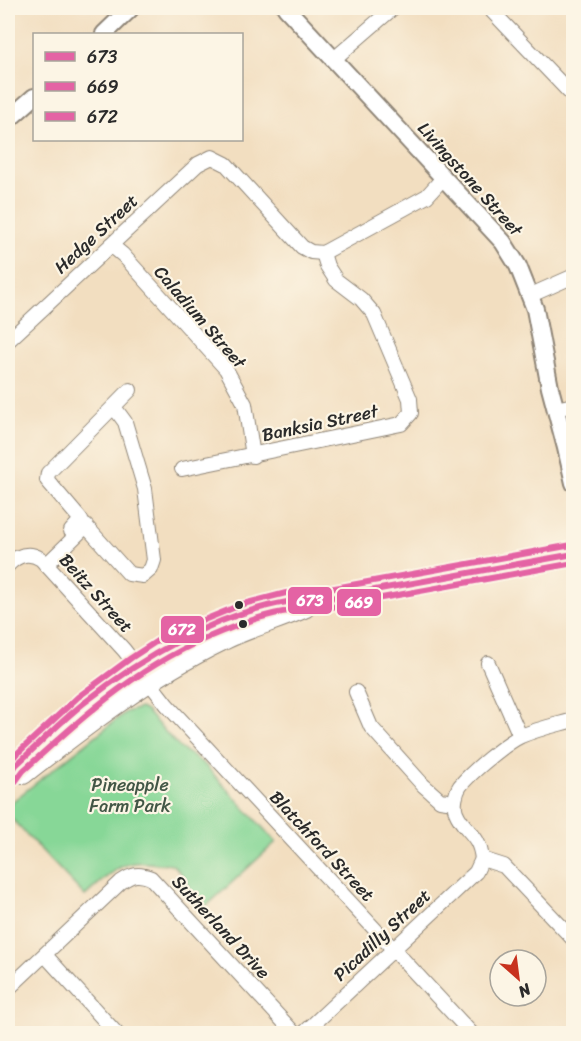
<svg xmlns="http://www.w3.org/2000/svg" width="581" height="1041" viewBox="0 0 581 1041" font-family="Sriracha,sans-serif">
  <rect width="100%" height="100%" fill="#fcf5e5"/>
  <filter id="ink" filterUnits="userSpaceOnUse"><feTurbulence type="fractalNoise" baseFrequency=".0167" numOctaves="2"/><feDisplacementMap in="SourceGraphic" scale="12" xChannelSelector="R" yChannelSelector="G"/><feConvolveMatrix kernelMatrix="1 2 1 2 8 2 1 2 1" color-interpolation-filters="sRGB"/></filter>
  <filter id="wash" filterUnits="userSpaceOnUse"><feTurbulence type="fractalNoise" baseFrequency=".008" numOctaves="4" result="noise"/><feDisplacementMap in="SourceGraphic" scale="24" xChannelSelector="R" yChannelSelector="G"/><feGaussianBlur stdDeviation="1.35" result="paint"/><feColorMatrix in="noise" values="0 0 0 0 0 0 0 0 0 0 0 0 0 0 0 0 0 1.4 0 .05"/><feComposite in="paint" operator="in"/></filter>
  <g filter="url(#wash)">
    <rect width="100%" height="100%" fill="#f2dec0"/>
    <path fill="#87d797" stroke="#598161" stroke-width="1.5" d="M140,708l6,3 34,37 24,16 72,78 -74,68 -13,-14v-11c-5,-6 -11,-18 -18,-21 -5,-2 -9,1 -14,0 -36,-7 -47,10 -72,32l-77,-81v-10l118,-93z"/>
  </g>
  <g filter="url(#ink)">
    <g fill="none" stroke-linecap="round" stroke-linejoin="round">
      <g stroke="#8e8476" stroke-width="16">
        <g id="minor">
          <path d="M489,8l85,89"/>
          <path d="M334,59l59,-51"/>
          <path d="M111,245l12,10 103,114 19,35 8,52"/>
          <path d="M531,295l43,-19"/>
          <path d="M8,341l190,-177 14,-7 14,7 76,83 9,5 12,1 104,-57 16,-18"/>
          <path d="M555,409l19,-4"/>
          <path d="M182,469l219,-45 10,-11 -1,-14 -36,-85 -13,-15 -25,-19 -9,-14 -4,-13"/>
          <path d="M71,531l10,-11 -34,-40 1,-7 82,-83"/>
          <path d="M8,565c10,-10 20,-14 33,-6l83,91 43,55 305,329"/>
          <path d="M46,565l40,-39 43,48 14,2 8,-7 3,-9 -9,-71 -20,-67 -11,-15"/>
          <path d="M488,663l32,73"/>
          <path d="M356,692l15,35 52,58 17,15 14,2"/>
          <path d="M574,720c-18,5 -37,9 -53,16 -15,7 -51,37 -61,50 -4,6 -7,19 -4,26 8,20 23,20 26,47l22,7 70,74"/>
          <path d="M45,955l72,79"/>
          <path d="M8,989l113,-107c11,-8 18,-9 30,-4l144,156"/>
          <path d="M303,1034l173,-162 6,-13"/>
        </g>
      </g>
      <g stroke="#8e8476" stroke-width="20">
        <g id="tertiary">
          <path d="M286,8l217,234 15,24 17,43 15,79 16,60 8,35"/>
          <path d="M104,34l27,-26"/>
          <path d="M8,120l26,-23"/>
        </g>
      </g>
      <g stroke="#8e8476" stroke-width="22">
        <g id="secondary">
          <path d="M23,774c63,-49 126,-98 198,-133 27,-14 57,-21 85,-34"/>
          <path d="M8,777l8,-12 67,-61 53,-39 26,-16 40,-19 43,-17 42,-11 32,-2 255,-46"/>
        </g>
      </g>
      <use href="#minor" stroke="#fff" stroke-width="14"/>
      <use href="#tertiary" stroke="#fff" stroke-width="16"/>
      <use href="#secondary" stroke="#fff" stroke-width="20"/>
      <g stroke="#fcf5e5" stroke-width="10">
        <path id="bus-1" d="M8,777l8,-12c22,-20 44,-43 68,-62 56,-44 131,-89 203,-101 10,-2 21,-1 32,-2l255,-46"/>
      </g>
      <g stroke="#fcf5e5" stroke-width="10">
        <path id="bus-2" d="M15,782l8,-11c65,-59 117,-107 200,-140 21,-8 43,-17 66,-20 10,-2 21,-1 32,-2l253,-46"/>
      </g>
      <g stroke="#fcf5e5" stroke-width="10">
        <path id="bus-3" d="M8,762l70,-65 53,-39 26,-17 42,-19 44,-18 43,-11 32,-2 254,-46"/>
      </g>
      <use href="#bus-1" stroke="#e463a4" stroke-width="6"/>
      <use href="#bus-2" stroke="#e463a4" stroke-width="6"/>
      <use href="#bus-3" stroke="#e463a4" stroke-width="6"/>
    </g>
  </g>
  <g fill="#2b2b2b" stroke="#fcf5e5" stroke-width="2">
    <circle cx="239" cy="605" r="5"/>
    <circle cx="243" cy="624" r="5"/>
  </g>
  <g text-anchor="middle" dominant-baseline="central" stroke-width="4.5" stroke-linejoin="round" paint-order="stroke">
    <g font-size="18" fill="#2b2b2b" stroke="#fcf5e5">
      <text transform="translate(470 179) rotate(48)">Livingstone Street</text>
      <text transform="translate(96 234) rotate(-43)">Hedge Street</text>
      <text transform="translate(200 317) rotate(49)">Caladium Street</text>
      <text transform="translate(320 423) rotate(-12)">Banksia Street</text>
      <text transform="translate(96 593) rotate(48)">Beitz Street</text>
      <text transform="translate(322 846) rotate(47)">Blatchford Street</text>
      <text transform="translate(221 927) rotate(47)">Sutherland Drive</text>
      <text transform="translate(382 935) rotate(-43)">Picadilly Street</text>
    </g>
    <g font-size="18" fill="#425646" stroke="#fcf5e5">
      <text x="130" y="785">Pineapple<tspan x="130" dy="21">Farm Park</tspan></text>
    </g>
  </g>
  <g stroke="#fcf5e5" stroke-width="2">
    <rect x="287" y="586" width="46" height="29" rx="6" fill="#e463a4"/>
    <rect x="336" y="588" width="46" height="29" rx="6" fill="#e463a4"/>
    <rect x="160" y="615" width="45" height="29" rx="6" fill="#e463a4"/>
  </g>
  <g font-size="16" text-anchor="middle" font-weight="bold" fill="#fff">
    <text x="310" y="606">673</text>
    <text x="359" y="608">669</text>
    <text x="182" y="635">672</text>
  </g>
  <rect width="581" height="1041" fill="none" stroke="#fcf5e5" stroke-width="30"/>
  <rect x="33" y="33" width="210" height="108" fill="#fcf5e5" stroke="#a8a49b" stroke-width="1.5"/>
  <rect x="45" y="52" width="30" height="9" fill="#e463a4" stroke="#a8a49b" stroke-width="1.5"/>
  <text x="87" y="63" font-size="18" fill="#2b2b2b">673</text>
  <rect x="45" y="82" width="30" height="9" fill="#e463a4" stroke="#a8a49b" stroke-width="1.5"/>
  <text x="87" y="93" font-size="18" fill="#2b2b2b">669</text>
  <rect x="45" y="112" width="30" height="9" fill="#e463a4" stroke="#a8a49b" stroke-width="1.5"/>
  <text x="87" y="123" font-size="18" fill="#2b2b2b">672</text>
  <g transform="translate(518 978) rotate(152)"><circle r="28" fill="#fcf5e5" stroke="#a8a49b" stroke-width="1.5"/>
  <path d="M0-4.5L10 22L0 15L-10 22Z" fill="#c8321e"/>
  <text y="-9" font-size="16" font-weight="bold" text-anchor="middle" fill="#2b2b2b">N</text>
  </g>
</svg>
